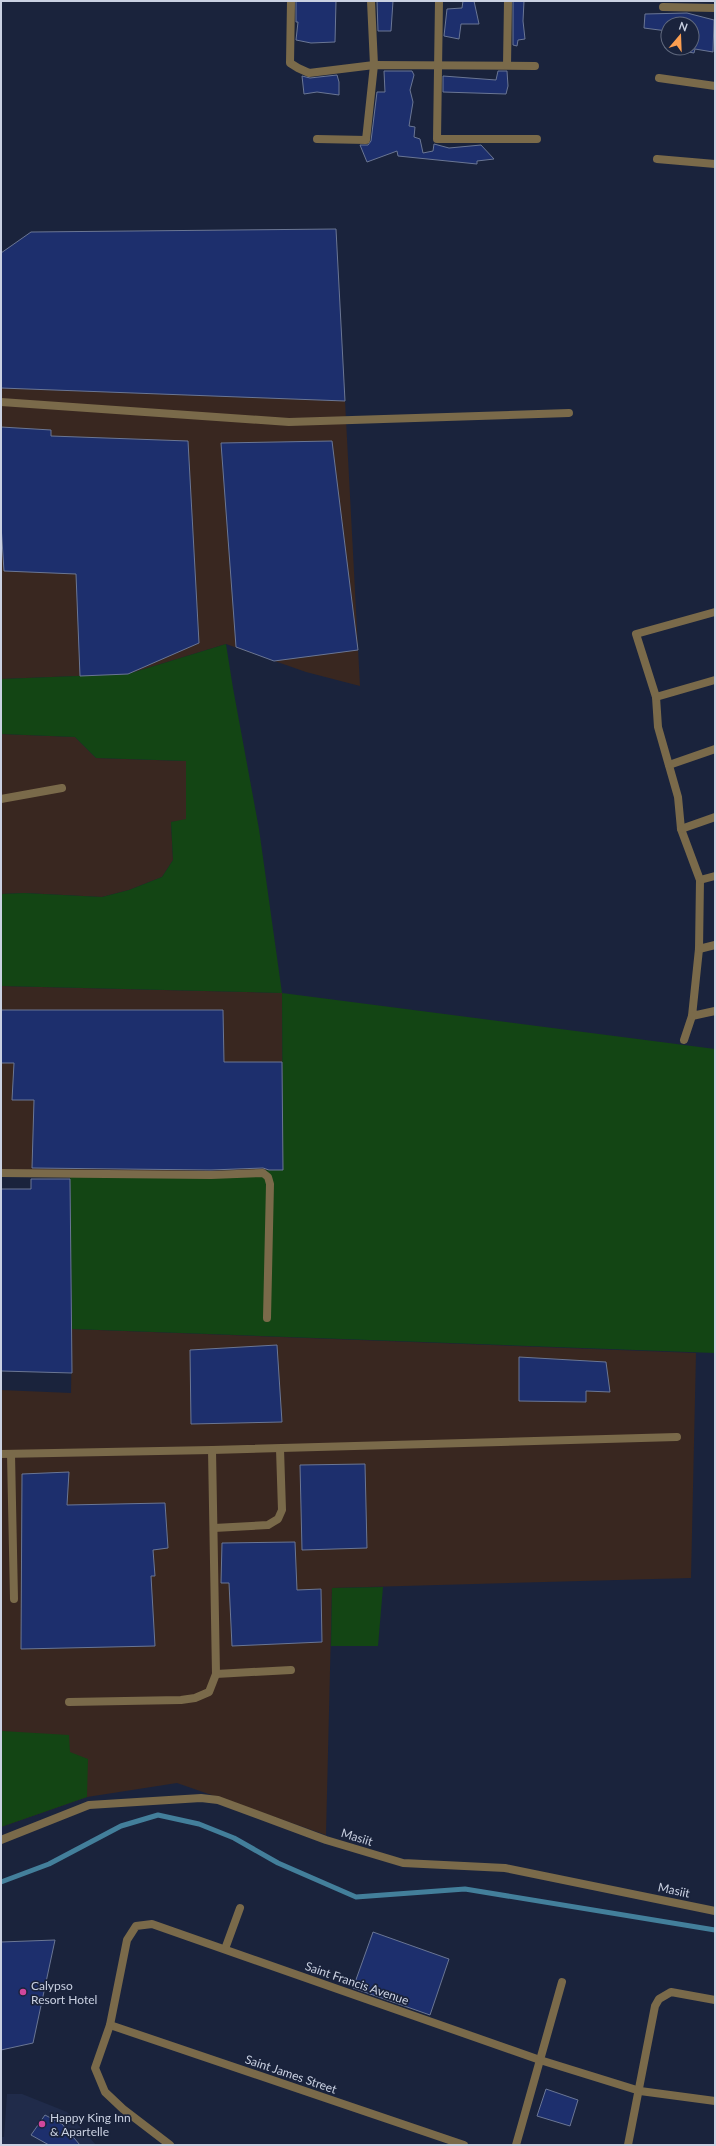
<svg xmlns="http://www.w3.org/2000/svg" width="716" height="2146" viewBox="0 0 716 2146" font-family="Lato,sans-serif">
  <rect width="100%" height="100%" fill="#1a233c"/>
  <path fill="#202b4a" d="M7,2094h15l45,18 29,33h-95v-8h3z"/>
  <g fill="#392720">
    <path d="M336,229l24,457 -54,-14 -80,-28 -98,30 -127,5v-426l30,-21z"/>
    <path d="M1,734l74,3 21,21 90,3v59l-15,2 2,38 -11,17 -33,13 -27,7 -78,-4 -23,1z"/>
    <path d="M1,986l281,7 1,177 -282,2z"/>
    <path d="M72,1329l624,24 -5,225 -359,10 -6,247 -149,-52 -90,14 -86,30v-437l70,3z"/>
  </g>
  <g fill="#134514">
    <path d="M226,644l7,44 26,141 23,164 433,56v304l-643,-24 -2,-156 213,-3 -1,-177 -281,-7v-92l23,-1 78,4 27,-7 33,-13 11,-17 -2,-38 15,-3v-58l-90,-3 -21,-21 -74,-3v-55l127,-5z"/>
    <path d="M383,1587l-5,59h-47l1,-58z"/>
    <path d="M1,1725l1,6 67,4 1,17 18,7 -1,38 -86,30z"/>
  </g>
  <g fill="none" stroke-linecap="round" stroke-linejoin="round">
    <path stroke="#437f9b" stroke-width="5" d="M1,1882l48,-18 72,-38 37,-11 41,9 35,14 44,25 78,34 109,-8 250,41"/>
  </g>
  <g fill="#1d2f6d" stroke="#6a7694" fill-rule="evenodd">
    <path d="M296,1h40l-1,41 -24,1 -15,-3 2,-18h-2z"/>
    <path d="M377,1h16l-2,30h-13z"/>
    <path d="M463,1h11l5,23h-18l-2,15 -15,-3 3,-27 15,-1z"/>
    <path d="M513,1h11l-1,20 2,18 -7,1 -1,6 -4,-1z"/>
    <path d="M687,13l27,7 -1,32 -18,-3 -1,4 -29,-5 2,-17 -23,-3 1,-14zM668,24h24v24h-24z"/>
    <path d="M384,71h28l2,4 -4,15 3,12 -4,24 6,1 -1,10 6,2 3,14 10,-2 1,-7 15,4 32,-3 13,14 -17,2v3l-79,-8 -1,-5 -30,11 -7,-17h8l3,-4 6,-49h8z"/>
    <path d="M498,71h9l1,15 -2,8 -63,-2v-16l53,4z"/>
    <path d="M337,75l2,7v13l-22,-3 -13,2 -2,-18 8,2z"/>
    <path d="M336,229l9,172 -344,-13v-135l30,-21z"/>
    <path d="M1,427l50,3v6l137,5 11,202 -71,31 -48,2 -4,-102 -72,-3 -3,-46z"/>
    <path d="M332,441l26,209 -84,11 -38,-14 -15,-204z"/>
    <path d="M1,1010h222l1,52h58l1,108h-14l-6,-2 -52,2 -179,-2 2,-68h-22l2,-37h-13z"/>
    <path d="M31,1179h39l2,194 -71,-2v-182h30z"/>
    <path d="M277,1345l5,77 -91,2 -1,-74z"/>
    <path d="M519,1357l87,5 4,30 -24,-1v11l-67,-1z"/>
    <path d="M365,1464l2,84 -65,2 -2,-85z"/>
    <path d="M69,1472l-2,33 98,-2 3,45 -15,2 2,26h-4l4,70 -134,3 1,-175z"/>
    <path d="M295,1542l2,48 24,-1 1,53 -90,4 -3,-63h-8l1,-40z"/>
    <path d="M373,1932l76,27 -19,56 -77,-27z"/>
    <path d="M55,1940l-22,103 -32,7v-108z"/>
    <path d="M546,2089l32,11 -8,26 -33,-10z"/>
    <path d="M45,2115l17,9 18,21h-31l-18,-10z"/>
  </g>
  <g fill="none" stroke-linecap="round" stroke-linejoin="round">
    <g stroke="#7a6a4a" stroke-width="8">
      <path d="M1,402l288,20 280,-9"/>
      <path d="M1,799l61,-11"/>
      <path d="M1,1173l210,2 52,-2 5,4 2,7 -3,134"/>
      <path d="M1,1454l211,-4 465,-13"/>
      <path d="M11,1454l3,145"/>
      <path d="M214,1528l54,-3 10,-6 4,-9 -2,-61"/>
      <path d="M216,1674l75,-4"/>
      <path d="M69,1702l112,-2 14,-2 14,-6 7,-18 -4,-224"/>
    </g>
    <g stroke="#7a6a4a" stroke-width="8">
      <path d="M291,1l-1,62 8,5 11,5 65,-8 161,1"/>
      <path d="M439,1l-2,138h100"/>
      <path d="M663,7l52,1"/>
      <path d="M507,65l1,-64"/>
      <path d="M659,78l56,8"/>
      <path d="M317,139l49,1 8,-75 -3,-64"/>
      <path d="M657,159l58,5"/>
      <path d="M715,612l-79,22 20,63 2,30 20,70 3,32 19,51 -1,69 -7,67 23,-5"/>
      <path d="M656,697l59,-17"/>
      <path d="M669,765l46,-16"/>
      <path d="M681,829l34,-12"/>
      <path d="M700,880l15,-4"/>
      <path d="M699,949l16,-4"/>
      <path d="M684,1040l8,-24"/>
      <path d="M1,1840l88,-35 112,-7 17,2 108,40 77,23 102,5 210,43"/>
      <path d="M225,1949l15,-41"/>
      <path d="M110,2025l354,120"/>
      <path d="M170,2145l-47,-36 -18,-17 -10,-24 15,-43 17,-85 9,-14 16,-2 388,136 100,31 75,10"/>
      <path d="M516,2145l46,-163"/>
      <path d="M628,2145l27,-139 4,-7 12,-7 44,8"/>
    </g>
  </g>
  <g fill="#d1479c" stroke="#1a233c" stroke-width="1.5">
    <circle cx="23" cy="1992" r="4"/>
    <circle cx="42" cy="2124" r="4"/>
  </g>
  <g text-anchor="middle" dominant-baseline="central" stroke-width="3.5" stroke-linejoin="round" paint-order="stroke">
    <g font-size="12" fill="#cad1e2" stroke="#1a233c">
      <text transform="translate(357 1837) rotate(17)">Masiit</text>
      <text transform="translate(674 1890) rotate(12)">Masiit</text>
      <text transform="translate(357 1983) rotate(19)">Saint Francis Avenue</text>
      <text transform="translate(291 2074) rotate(19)">Saint James Street</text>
    </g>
    <g font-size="12" fill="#cad1e2" stroke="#1a233c" text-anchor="start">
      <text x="31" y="1985">Calypso<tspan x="31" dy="14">Resort Hotel</tspan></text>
      <text x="50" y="2117">Happy King Inn<tspan x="50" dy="14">&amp; Apartelle</tspan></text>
    </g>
  </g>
  <rect width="716" height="2146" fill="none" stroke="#cad1e2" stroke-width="4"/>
  <g transform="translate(680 36) rotate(19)"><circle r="19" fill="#1a233c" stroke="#60697e"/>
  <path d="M0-3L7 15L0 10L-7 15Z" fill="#fb9e50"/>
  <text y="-6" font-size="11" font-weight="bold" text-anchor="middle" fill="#cad1e2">N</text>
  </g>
</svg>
